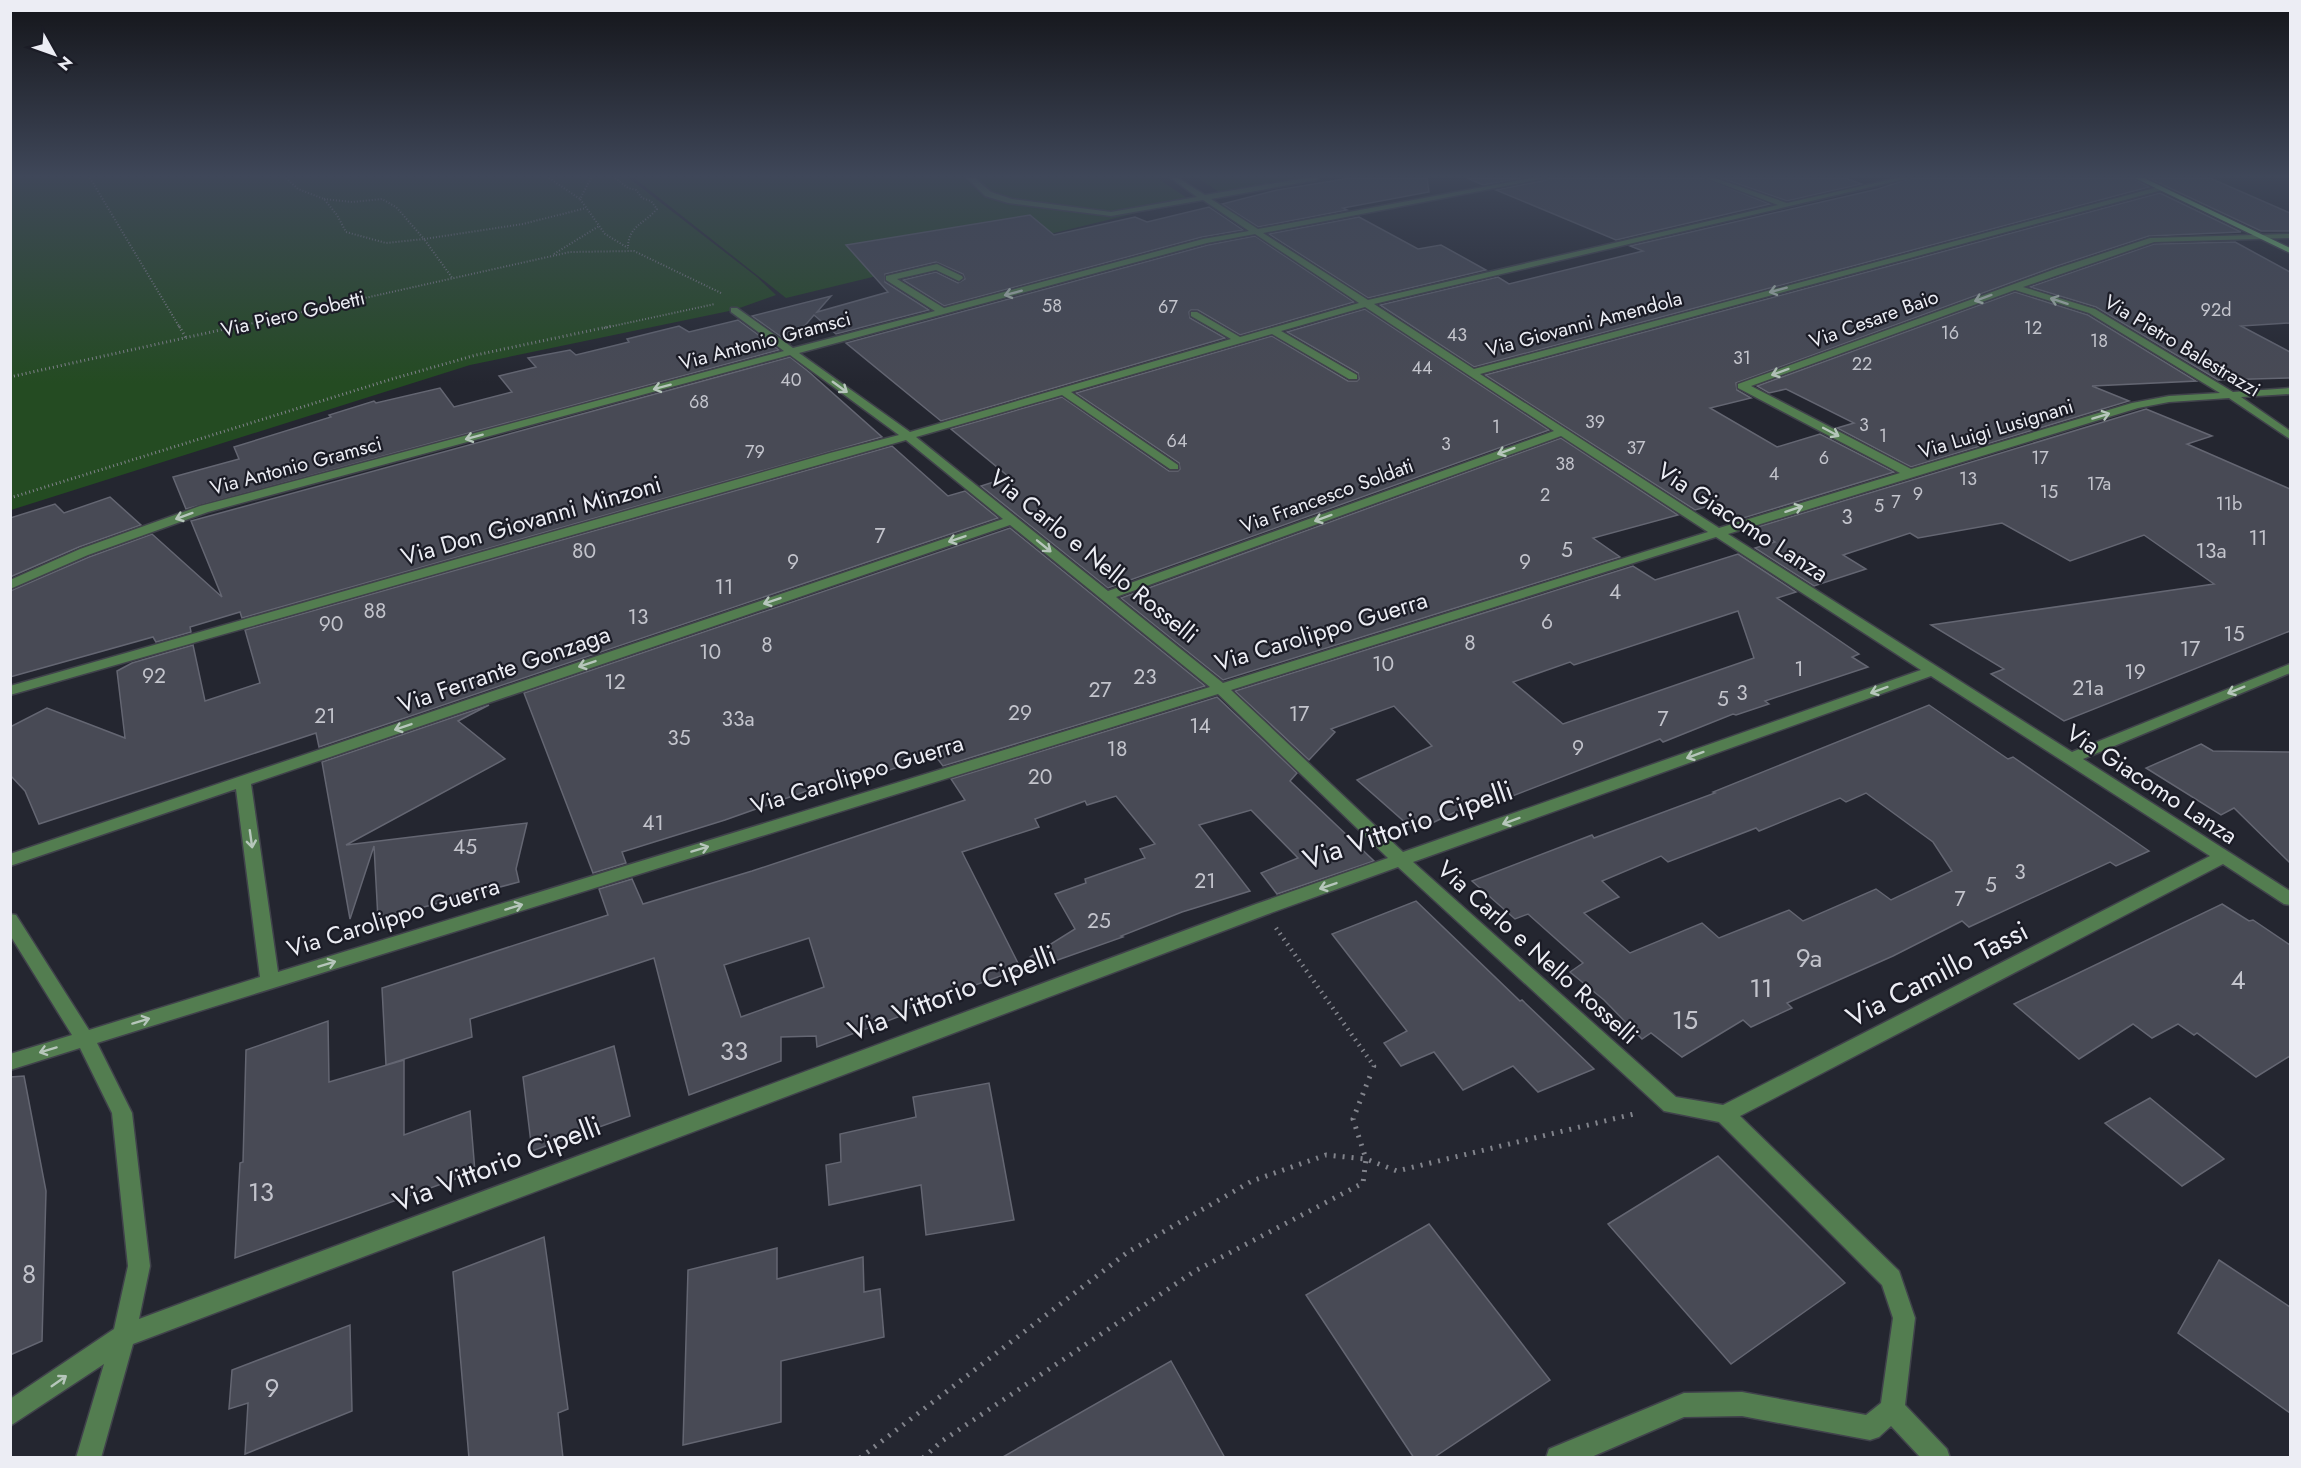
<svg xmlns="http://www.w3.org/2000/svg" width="2301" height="1468" viewBox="0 0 2301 1468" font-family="Jost,sans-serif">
  <rect width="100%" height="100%" fill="#242630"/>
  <g fill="#244b22">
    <path d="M11,178h618l128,99 19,18 -42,15 -264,55 -459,145z"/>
    <path d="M634,178h523l33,22 -404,98z"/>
    <path d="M1198,178h106l-85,14z"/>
  </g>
  <g fill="#484a55" stroke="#646672" stroke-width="1.5" fill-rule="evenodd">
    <path d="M1350,178h77l2,14 -86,16 4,2 -89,17 -36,-23 55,-14z"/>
    <path d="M1467,178h55l-39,7z"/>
    <path d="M1548,178h156l66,26 -154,36 -120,-50 50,-10z"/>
    <path d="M1721,178h124l17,6 -75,17z"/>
    <path d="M1911,178h222l16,9 -675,180 -94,-62 118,-28 11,7 134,-33 -13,-5 248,-57z"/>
    <path d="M2148,178h62l80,35v18h-29z"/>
    <path d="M2160,193l81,39 -92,4 -92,30 -321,117 1,7 14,8 -41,10 67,39 43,-13 74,38 -154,47 -24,-15 -21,6 -210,-135z"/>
    <path d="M1209,207l34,23 -41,7 -258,69 -41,-26 33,-8 22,11 7,-4 -2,-5 -27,-12 -51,12v8l44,28 -93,24 -22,-19 -24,28 -38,-27 79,-20 -14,16 71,-20 -42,-47 184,-30 24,20 81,-18 12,5z"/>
    <path d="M1359,217l59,32 23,-4 45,25 -118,28 -99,-64z"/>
    <path d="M1255,236l99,66 -114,33 -42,-25h-7l-2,2 1,6 35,20 -284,83 -95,-78 362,-98z"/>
    <path d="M2235,242l55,30v51l-49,3 49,26v26l-72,2 -122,-73 -66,-20 124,-43z"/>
    <path d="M2015,292l73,23 108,66 -104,5 37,15 -218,66 -74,-39 17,-5 -68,-34 -17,4 -12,-7z"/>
    <path d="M1365,309l184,121 -441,158 -127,-102 28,-9 -58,-48 111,-32 107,74h9l2,-2 -1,-6 -103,-70 196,-57 76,45h9l2,-2 -1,-6 -71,-41z"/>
    <path d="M738,320l41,30 -593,159 -13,-32 66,-18 -5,-12 97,-30 -2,-2 45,-14 2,2 64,-15 14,19 58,-15 -13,-16 37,-9 -8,-9 42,-8 6,5 53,-13 -2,-3 52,-13 10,6z"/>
    <path d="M790,357l19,15 73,65 -640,181 -2,-6 -50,15 1,5 -35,10 -3,-5 -143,40v-86l79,-34 63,-23 70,63 -31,-76z"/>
    <path d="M2146,409l66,27 -25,8 103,45v142l-226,90 -73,-47 13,-5 -73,-44 283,-41 -70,-49 -74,26 -68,-38 -84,15 -8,-5 -67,22 23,14 -52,17 -59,-38 20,-6 -21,-14z"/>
    <path d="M1561,438l117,77 -85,23 27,19 -397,123 -102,-82z"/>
    <path d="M892,446l56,50 17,-5 33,27 -679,229 -3,-14 -277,91 -14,-33 -15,-16v-48l37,-19 78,30 -8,-67 15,-8 61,-18 12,56 55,-18 -15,-53z"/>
    <path d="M110,497l31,28 -62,22 -69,30v-59l45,-14 9,9z"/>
    <path d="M1010,528l195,158 -262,80 -9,-12 -86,31 -5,-7 -118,42 -103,32 4,11 -33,10 -69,-180z"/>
    <path d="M1738,554l58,38 -19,6 82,56 -7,3 16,10 -103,34 4,3 -33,11 -3,-1 -70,28 -3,-3 -171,66 -6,-6 -68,32 -58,-51 75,-34 -38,-40 -63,23 4,3 -26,28 -74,-69 398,-125 22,14zM1738,611l16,47 -191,66 -50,-42 57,-20 4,3z"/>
    <path d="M1217,697l80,76 -7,8 84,80 -97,33 -16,-21 37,-15 -47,-48 -52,15 51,66 -68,21 -61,24 2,1 -88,31 -5,-11 45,-28 -20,-35 31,-11 -1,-4 60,-21 -5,-9 15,-5 -39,-48 -29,9 -2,-4 -50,18 4,8 -77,25 59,117 -117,41 2,4 -89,33 -1,-11 -35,1v24l-92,34 -35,-137 -184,61 2,18 -86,28 -4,-77 226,-73 -9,-26 33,-10 11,25 109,-33 213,-71 -14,-21zM809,938l15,49 -83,30 -17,-52z"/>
    <path d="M489,705l-31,16 47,38 -159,86 181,-22 -11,46 3,13 -141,37 -4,-73 -24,73 -28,-157z"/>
    <path d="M1929,705l79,54 5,-2 136,94 -33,15 -6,-4 -141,65 -7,-6 -69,35 -106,47 5,5 -41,19 -8,-7 -61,37 -31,-24 -9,6 -38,-39 -34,-28 13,-9 -55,-49 -13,5 -43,-38 120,-46 2,3 121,-45 -2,-1zM1866,793l67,49 19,29 -61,29 -15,-11 -73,32 -14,-11 -70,28 -17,-15 -72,30 -46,-40 35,-16 -17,-16 59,-25 7,6 88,-34 3,3 81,-33 6,4z"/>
    <path d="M2201,744l12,7 77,1v111l-56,-55 -13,7 -75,-47z"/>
    <path d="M1416,901l104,100 2,-1 72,69 -56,23 -25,-26 -50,24 -29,-38 -33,14 -17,-23 23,-12 -75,-97z"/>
    <path d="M2222,904l27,17 4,-1 37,25v111l-34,21 -59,-44 -3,2 -16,-11 -26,14 -19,-14 -54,35 -65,-55z"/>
    <path d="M328,1021l1,61 75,-22v75l66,-24 5,61 -240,86 5,-95 3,-1 3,-112z"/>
    <path d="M614,1046l16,70 -98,35 -9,-74z"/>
    <path d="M24,1076l22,115 -4,150 -32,14v-278z"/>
    <path d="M989,1083l25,137 -88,15 -5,-50 -92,20 -3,-40 15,-3 -1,-28 76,-17 -3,-20z"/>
    <path d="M2150,1098l74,61 -42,27 -77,-63z"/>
    <path d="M1718,1156l127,127 -114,81 -123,-140z"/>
    <path d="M1429,1224l121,156 -117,78h-19l-108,-163z"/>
    <path d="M544,1237l24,172 -10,4 5,45h-94l-16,-186z"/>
    <path d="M777,1248v31l86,-22 1,35 16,-3 4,48 -103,24v61l-98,23 5,-175z"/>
    <path d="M2219,1260l71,47v106l-112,-80z"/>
    <path d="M350,1325l2,86 -107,43 3,-51 -19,6 3,-39z"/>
    <path d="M1171,1361l54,97h-224z"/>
  </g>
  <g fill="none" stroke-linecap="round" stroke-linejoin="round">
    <g stroke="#40424b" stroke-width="3">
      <path id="minor" d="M967,178h8l16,14 21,7 99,13 86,-15 -26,-19h7l27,17 100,-17h14l-3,2 -105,19 47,30 274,-51h14l-283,55 105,67 410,-95 -72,-27h9l72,25 110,-25h12l-535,126 100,65 688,-183v4l-682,184 239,154 181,-55 -162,-85v-4l320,-116 92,-30 140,-4v4l-136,4 -131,45 72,22 138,83 57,-4v6l-49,3 49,34v8l-61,-41 -60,4 -31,6 -410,126 344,218 218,-88v9l-207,86 207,132v14l-6,-1 -61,-40 -483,252 159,155 16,47 -10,87 42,44 3,9h-29l-30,-32 -12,11 -9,3 -128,-24 -58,1 -95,41h-43l3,-9 135,-56 58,-1 124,23 15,-12 12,-85 -11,-33 -163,-163 -55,-11 -266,-244 -130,47 -1135,430 -32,114h-25l28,-94 -94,62v-27l104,-70 14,-63 -16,-153 -32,-65 -70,22v-16l62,-19 -62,-100v-21l6,1 73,115 171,-53 -24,-188 -226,77v-12l993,-335 -97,-79 -896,255v-9l820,-233 69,-18 -109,-80 -582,157 -120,43 -78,34v-9l70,-31 120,-43 584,-155 -53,-39v-4h6l56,40 142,-37 -49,-31v-4l51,-12 25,12 1,2 -4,3 -23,-11 -39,9 47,29 259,-69 46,-8 -46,-31 -92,16 -103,-13 -23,-7zM1255,234l104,69 -119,34 -43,-25h-6v4l40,23 -321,93 -111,-79 408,-110zM2015,290l74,23 131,80 -51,3 -37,7 -221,66 -160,-83zM1365,307l189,124 -446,160 -192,-154 146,-42 108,74h8v-4l-107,-73 201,-58 77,45h8v-4l-76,-44zM1561,436l147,96 -485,151 -107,-86zM1010,525l200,162 -932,285 -27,-188zM1716,537l205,133 -518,182 -172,-162zM1931,676l279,180 -487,249 -47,-8 -263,-235zM1218,694l170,164 -132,46 -1117,415 11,-53 -18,-153 -35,-70z"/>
    </g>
    <g stroke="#40424b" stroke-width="3">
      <path id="major" d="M2135,178h9l146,70v5z"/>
    </g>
    <g stroke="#82848c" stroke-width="2" stroke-dasharray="1 2" stroke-linecap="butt">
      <path d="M90,178l90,150"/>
      <path d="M286,178l12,11 26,10 13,16 9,17 40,11 38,-4 29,40"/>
      <path d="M549,178l31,21"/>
      <path d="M591,178l-11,21 25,35 23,14"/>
      <path d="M615,178l13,10 8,2 6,8 9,3 6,8c-13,15 -29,17 -29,39"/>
      <path d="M324,199l28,3 30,-3 14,8 28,32 99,-15 63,-16"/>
      <path d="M554,254l45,-28"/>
      <path d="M231,328l339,-76 64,-1 87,42"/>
      <path d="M604,328l111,-24"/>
    </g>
    <g stroke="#82848c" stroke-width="3" stroke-dasharray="1 3" stroke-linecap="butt">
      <path d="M179,326l7,12"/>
      <path d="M10,377l228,-51"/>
      <path d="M10,498l382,-119 84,-24 136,-29"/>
    </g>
    <path stroke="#82848c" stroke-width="4.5" stroke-dasharray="1.5 5" stroke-linecap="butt" d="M1276,928l98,138 -2,6"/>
    <g stroke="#82848c" stroke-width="5" stroke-dasharray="2 7" stroke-linecap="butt">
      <path d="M860,1458l268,-206 124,-71 74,-26 40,4 31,12 241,-58"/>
      <path d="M923,1458l19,-17 253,-170 168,-88 3,-24 -13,-40 19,-48"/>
    </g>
    <use href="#minor" fill="#537d50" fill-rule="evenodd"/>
    <use href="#major" fill="#79d475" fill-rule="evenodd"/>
  </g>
  <defs><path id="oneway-shaft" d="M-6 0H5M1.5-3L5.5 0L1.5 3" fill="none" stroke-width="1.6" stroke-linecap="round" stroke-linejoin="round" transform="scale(1.5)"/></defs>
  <g stroke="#b6c6bb">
    <use href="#oneway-shaft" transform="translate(1778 290) rotate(165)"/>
    <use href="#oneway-shaft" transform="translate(1013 293) rotate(165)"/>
    <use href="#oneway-shaft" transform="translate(1983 298) rotate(160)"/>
    <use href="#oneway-shaft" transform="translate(2059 301) rotate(-162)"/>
    <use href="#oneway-shaft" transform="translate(1780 372) rotate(160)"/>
    <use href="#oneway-shaft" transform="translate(662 387) rotate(165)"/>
    <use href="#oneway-shaft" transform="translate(840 387) rotate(36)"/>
    <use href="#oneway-shaft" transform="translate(2101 416) rotate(-17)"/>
    <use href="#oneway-shaft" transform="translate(1831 432) rotate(28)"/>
    <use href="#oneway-shaft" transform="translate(474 437) rotate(165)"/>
    <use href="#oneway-shaft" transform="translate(1506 451) rotate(160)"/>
    <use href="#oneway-shaft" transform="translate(1794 509) rotate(-18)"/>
    <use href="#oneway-shaft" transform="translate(184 516) rotate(160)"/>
    <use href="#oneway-shaft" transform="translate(1323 518) rotate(160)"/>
    <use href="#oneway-shaft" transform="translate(957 539) rotate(161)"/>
    <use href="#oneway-shaft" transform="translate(1044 546) rotate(39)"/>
    <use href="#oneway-shaft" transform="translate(772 601) rotate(161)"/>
    <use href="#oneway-shaft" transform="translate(587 664) rotate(161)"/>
    <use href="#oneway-shaft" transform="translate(1879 690) rotate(160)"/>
    <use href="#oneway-shaft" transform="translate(2236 690) rotate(158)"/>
    <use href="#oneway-shaft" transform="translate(403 727) rotate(161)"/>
    <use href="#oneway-shaft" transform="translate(1695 755) rotate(160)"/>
    <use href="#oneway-shaft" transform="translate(1511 821) rotate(160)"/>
    <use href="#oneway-shaft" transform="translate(251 839) rotate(82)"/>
    <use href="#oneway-shaft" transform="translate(700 849) rotate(-17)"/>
    <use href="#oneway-shaft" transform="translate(1328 886) rotate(161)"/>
    <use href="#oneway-shaft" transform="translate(514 907) rotate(-17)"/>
    <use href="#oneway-shaft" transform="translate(327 964) rotate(-17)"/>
    <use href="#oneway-shaft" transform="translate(141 1021) rotate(-17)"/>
    <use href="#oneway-shaft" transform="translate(48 1050) rotate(163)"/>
    <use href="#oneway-shaft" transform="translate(59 1381) rotate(-35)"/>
  </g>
  <linearGradient id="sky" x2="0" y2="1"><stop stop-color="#14151a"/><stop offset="0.46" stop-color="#3f4759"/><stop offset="1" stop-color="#3f4759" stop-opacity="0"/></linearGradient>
  <rect width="2301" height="383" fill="url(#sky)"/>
  <g text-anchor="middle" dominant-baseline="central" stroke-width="4.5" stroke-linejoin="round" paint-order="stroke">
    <g font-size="18" fill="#c3c4cc">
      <text x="1052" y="306">58</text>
      <text x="1168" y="307">67</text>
      <text x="2216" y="310">92d</text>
      <text x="2033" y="328">12</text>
      <text x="1950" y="333">16</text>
      <text x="1457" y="335">43</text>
      <text x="2099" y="341">18</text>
      <text x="1742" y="358">31</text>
      <text x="1862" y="364">22</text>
      <text x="1422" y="368">44</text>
      <text x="791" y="380">40</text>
      <text x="699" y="402">68</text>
      <text x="1595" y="422">39</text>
      <text x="1864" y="425">3</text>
      <text x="1496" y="427">1</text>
      <text x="1883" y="436">1</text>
      <text x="1177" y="441">64</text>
      <text x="1446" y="444">3</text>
      <text x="1636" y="448">37</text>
      <text x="755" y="452">79</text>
      <text x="1824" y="458">6</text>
      <text x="2040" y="458">17</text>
      <text x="1565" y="464">38</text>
      <text x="1774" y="474">4</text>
      <text x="1968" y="479">13</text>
      <text x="2099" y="484">17a</text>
      <text x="2049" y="492">15</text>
      <text x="1918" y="494">9</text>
      <text x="1545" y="495">2</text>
      <text x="1896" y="502">7</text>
      <text x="2229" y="504">11b</text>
      <text x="1879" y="506">5</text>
    </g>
    <g font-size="20" fill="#ecedf4" stroke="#1b1c26">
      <text transform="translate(293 314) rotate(-13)">Via Piero Gobetti</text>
      <text transform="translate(1874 319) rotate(-20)">Via Cesare Baio</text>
      <text transform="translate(1584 324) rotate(-15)">Via Giovanni Amendola</text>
      <text transform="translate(765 341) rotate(-15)">Via Antonio Gramsci</text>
      <text transform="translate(2182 346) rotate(31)">Via Pietro Balestrazzi</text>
      <text transform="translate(1996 429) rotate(-17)">Via Luigi Lusignani</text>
      <text transform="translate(296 466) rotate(-15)">Via Antonio Gramsci</text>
      <text transform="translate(1327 496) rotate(-20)">Via Francesco Soldati</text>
    </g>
    <g font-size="21" fill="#c3c4cc">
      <text x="1847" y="517">3</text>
      <text x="880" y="536">7</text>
      <text x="2258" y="538">11</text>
      <text x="1567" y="550">5</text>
      <text x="584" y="551">80</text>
      <text x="2211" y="551">13a</text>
      <text x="793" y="562">9</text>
      <text x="1525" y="562">9</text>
      <text x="724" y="587">11</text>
      <text x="1615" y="592">4</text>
      <text x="375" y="611">88</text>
      <text x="638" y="617">13</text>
      <text x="1547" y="622">6</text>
      <text x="331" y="624">90</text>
      <text x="2234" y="634">15</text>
      <text x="1470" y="643">8</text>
      <text x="767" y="645">8</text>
      <text x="2190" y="649">17</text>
      <text x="710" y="652">10</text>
      <text x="1383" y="664">10</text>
      <text x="1799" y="669">1</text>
      <text x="2135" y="672">19</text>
      <text x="154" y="676">92</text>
      <text x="1145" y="677">23</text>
      <text x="615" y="682">12</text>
      <text x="2088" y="688">21a</text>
      <text x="1100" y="690">27</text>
      <text x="1742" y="693">3</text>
      <text x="1723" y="699">5</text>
      <text x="1020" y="713">29</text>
      <text x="1299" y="714">17</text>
      <text x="325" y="716">21</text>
      <text x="738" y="719">33a</text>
      <text x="1663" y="719">7</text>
      <text x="1200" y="726">14</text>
      <text x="679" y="738">35</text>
      <text x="1578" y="748">9</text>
      <text x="1117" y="749">18</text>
      <text x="1040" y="777">20</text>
      <text x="653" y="823">41</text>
      <text x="465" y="847">45</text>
      <text x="2020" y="872">3</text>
      <text x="1205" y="881">21</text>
      <text x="1991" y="885">5</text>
      <text x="1960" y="899">7</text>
      <text x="1099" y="921">25</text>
    </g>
    <g font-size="24" fill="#ecedf4" stroke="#1b1c26">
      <text transform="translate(531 520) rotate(-16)">Via Don Giovanni Minzoni</text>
      <text transform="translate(1743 522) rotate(33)">Via Giacomo Lanza</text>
      <text transform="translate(1094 556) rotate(39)">Via Carlo e Nello Rosselli</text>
      <text transform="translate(1321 631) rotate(-17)">Via Carolippo Guerra</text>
      <text transform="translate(504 669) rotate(-19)">Via Ferrante Gonzaga</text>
      <text transform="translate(857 774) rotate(-17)">Via Carolippo Guerra</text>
      <text transform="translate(2152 784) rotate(33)">Via Giacomo Lanza</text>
      <text transform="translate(393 917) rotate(-17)">Via Carolippo Guerra</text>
      <text transform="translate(1538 952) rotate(42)">Via Carlo e Nello Rosselli</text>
    </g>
    <g font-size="26" fill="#c3c4cc">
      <text x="1809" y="958">9a</text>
      <text x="2238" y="980">4</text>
      <text x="1761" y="988">11</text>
      <text x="1685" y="1020">15</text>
      <text x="734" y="1051">33</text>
      <text x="261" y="1192">13</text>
      <text x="29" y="1274">8</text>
      <text x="272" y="1388">9</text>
    </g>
    <g font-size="28" fill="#ecedf4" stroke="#1b1c26">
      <text transform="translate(1408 825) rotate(-19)">Via Vittorio Cipelli</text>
      <text transform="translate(1937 974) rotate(-27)">Via Camillo Tassi</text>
      <text transform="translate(952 993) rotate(-21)">Via Vittorio Cipelli</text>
      <text transform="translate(497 1164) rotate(-21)">Via Vittorio Cipelli</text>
    </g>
  </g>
  <rect width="2301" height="1468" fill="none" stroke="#ecedf4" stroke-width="24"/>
  <g transform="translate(54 54) rotate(130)" stroke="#1b1c26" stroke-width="4.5" paint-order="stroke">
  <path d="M0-4.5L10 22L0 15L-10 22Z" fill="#ecedf4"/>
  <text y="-9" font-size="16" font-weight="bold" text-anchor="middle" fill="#ecedf4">N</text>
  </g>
</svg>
